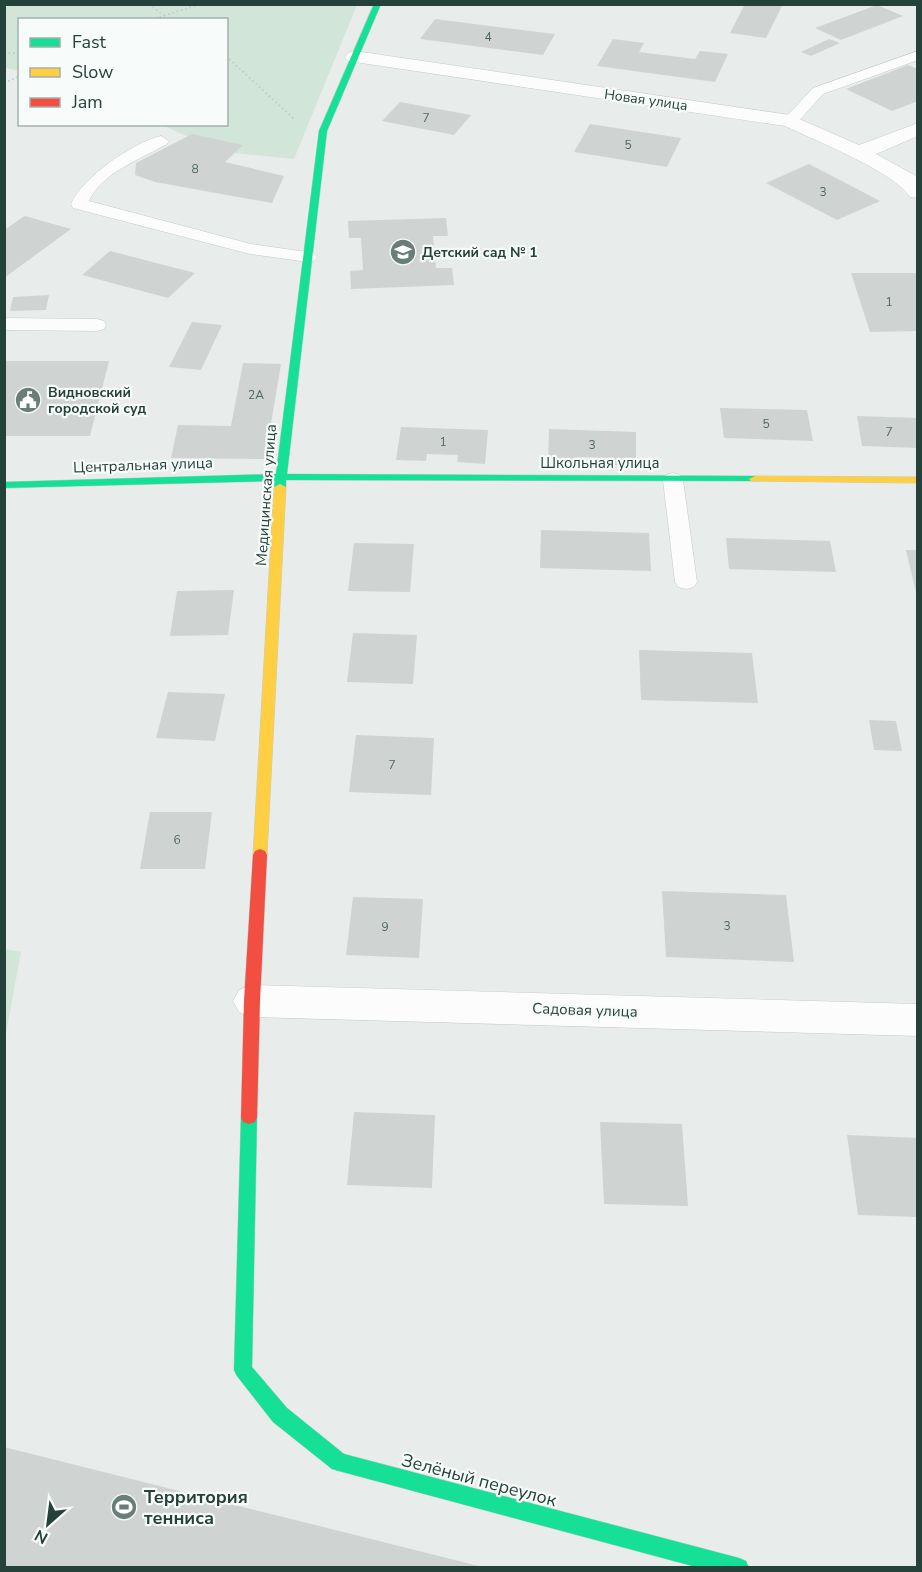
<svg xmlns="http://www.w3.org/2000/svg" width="922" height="1572" viewBox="0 0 922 1572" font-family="'Nunito Sans',sans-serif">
  <rect width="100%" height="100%" fill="#e8edeb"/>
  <g fill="#d1e6d8">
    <path d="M4,5h353l-63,154 -71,-7 -61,-27 64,-1v-104h-206l-1,51 -14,-3z"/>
    <path d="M5,949l16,3 -16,87 -1,-90z"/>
  </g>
  <g fill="#cfd4d2">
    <path d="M745,4h38l-17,34 -36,-5z"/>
    <path d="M877,5l26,11 -62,24 -26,-12z"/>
    <path d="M435,19l120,15 -12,21 -123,-16z"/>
    <path d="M613,39l31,4 -5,9 56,7 5,-8 28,3 -13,28 -118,-16z"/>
    <path d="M829,39l11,4 -29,13 -10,-4z"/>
    <path d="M908,65l10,4v32l-26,10 -46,-22z"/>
    <path d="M400,102l71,13 -17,20 -72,-14z"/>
    <path d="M590,124l91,14 -14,29 -93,-15z"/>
    <path d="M192,134l51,11 -18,17 59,14 -12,27 -117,-21 -20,-7 1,-12z"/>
    <path d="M809,164l71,37 -43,19 -71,-37z"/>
    <path d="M25,216l46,13 -67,49v-48z"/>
    <path d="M446,218l2,18h-15l3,32h16l2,17 -103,4 -1,-18 13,-1 -2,-32h-12l-1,-17z"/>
    <path d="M110,251l85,22 -27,25 -86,-23z"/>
    <path d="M851,273h67v58l-48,1z"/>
    <path d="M49,295l-3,15 -36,1 3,-14z"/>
    <path d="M192,322l30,3 -21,45 -32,-3z"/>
    <path d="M4,361h105l-19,75h-86z"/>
    <path d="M243,363l38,1 -16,95 -94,-1 7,-33 53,1z"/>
    <path d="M720,408l87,2 6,31 -89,-3z"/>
    <path d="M857,416l61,2v30l-56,-2z"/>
    <path d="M401,427l87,3 -3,34 -28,-2 1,-7 -31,-1 -1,7 -30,-1z"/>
    <path d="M549,429l87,3v34l-28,-1 1,-7 -31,-1v7l-30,-1z"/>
    <path d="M541,530l108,3 2,38 -111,-3z"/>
    <path d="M726,538l104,3 6,31 -107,-3z"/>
    <path d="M354,543l60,1 -4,48 -62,-1z"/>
    <path d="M906,550h12v47h-1z"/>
    <path d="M234,590l-6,45 -58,1 7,-45z"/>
    <path d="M353,633l64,2 -4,49 -66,-2z"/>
    <path d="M639,650l113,3 6,50 -117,-3z"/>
    <path d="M168,692l57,2 -10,47 -59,-3z"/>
    <path d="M869,720l27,1 6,30 -28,-1z"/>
    <path d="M356,735l78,3 -3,57 -82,-3z"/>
    <path d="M150,812h62l-7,57h-65z"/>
    <path d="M662,891l124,4 8,67 -128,-5z"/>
    <path d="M353,897l70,2 -4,59 -73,-3z"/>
    <path d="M354,1112l81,3 -3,73 -85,-3z"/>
    <path d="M600,1122l82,2 6,82 -84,-2z"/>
    <path d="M847,1135l71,3v79l-60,-2z"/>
    <path d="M4,1447l479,120v1h-479z"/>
  </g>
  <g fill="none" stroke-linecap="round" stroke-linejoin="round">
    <g stroke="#c5cac8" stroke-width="1">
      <g id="lane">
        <path d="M918,51v9l-95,34 -27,30h-12l-2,-3 31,-33z"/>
        <path d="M161,136l8,5 -2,3c-26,15 -66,29 -78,57l162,43 63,9 3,4 -3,4 -6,1 -58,-8 -177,-46 -2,-4c12,-27 61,-61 90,-68z"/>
        <path d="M4,318l93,1 7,2 2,4 -2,4 -7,2 -93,-1z"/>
        <path d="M673,473l7,2 3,5 14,102 -3,5 -8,2 -8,-2 -3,-5 -12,-102 3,-5z"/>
      </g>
    </g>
    <g stroke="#c5cac8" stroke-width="1">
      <g id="street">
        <path d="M355,51l435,64 69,30 59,-22v13l-42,18 42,23v21l-8,-1c-17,-26 -94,-56 -125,-71l-437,-65 -3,-4 3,-4z"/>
        <path d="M252,985l666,19v32l-666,-19 -13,-5 -6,-11 6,-11z"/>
      </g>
    </g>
    <g stroke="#c3cbc8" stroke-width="1">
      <g id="fast">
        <path d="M374,4h7l-54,127 -40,343 468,2 6,3 -2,2 -473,-1v7l-6,3 -6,-3 1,-6 -271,7v-6l272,-8 43,-343z"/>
        <path d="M249,1110l6,2 2,5 -5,250 35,41 57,46 395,104 7,3 3,7h-49l-361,-97 -7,-2 -59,-47 -36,-46 -3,-6 7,-253 2,-5z"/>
      </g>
    </g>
    <g stroke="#c3cbc8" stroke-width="1">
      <g id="slow">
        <path d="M755,476l163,1v6l-167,-2 -2,-2z"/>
        <path d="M280,484l6,3 -19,368 -2,4h-10l-2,-4 21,-368z"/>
      </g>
    </g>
    <g stroke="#c3cbc8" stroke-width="1">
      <path id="jam" d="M260,849l5,2 2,4 -7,146 -3,116 -2,5 -6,2 -6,-2 -2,-5 3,-116 9,-146 2,-4z"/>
    </g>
    <g stroke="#c3ccca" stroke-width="2" stroke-dasharray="1.5 3" stroke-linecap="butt">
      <path d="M149,4l21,16"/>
      <path d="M151,20l49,-16"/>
      <path d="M4,53h16"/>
      <path d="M226,56l68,63"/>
      <path d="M4,83l16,-7"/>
    </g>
    <use href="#lane" fill="#fcfcfc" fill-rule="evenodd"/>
    <use href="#street" fill="#fcfcfc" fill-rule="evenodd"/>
    <use href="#fast" fill="#16e098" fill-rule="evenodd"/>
    <use href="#slow" fill="#ffcf43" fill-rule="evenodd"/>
    <use href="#jam" fill="#f24e42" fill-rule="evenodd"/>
  </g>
  <defs>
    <g id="school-disc" transform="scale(1.35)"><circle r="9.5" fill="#697e78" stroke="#f7fbf9"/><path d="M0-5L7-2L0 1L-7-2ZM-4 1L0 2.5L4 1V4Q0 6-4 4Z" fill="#fff"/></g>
    <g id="civic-disc" transform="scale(1.35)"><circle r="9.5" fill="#697e78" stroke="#f7fbf9"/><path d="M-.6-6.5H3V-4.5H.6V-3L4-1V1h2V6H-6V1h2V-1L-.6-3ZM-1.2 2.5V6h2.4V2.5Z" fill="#fff"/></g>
    <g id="stadium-disc" transform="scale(1.35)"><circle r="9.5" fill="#697e78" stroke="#f7fbf9"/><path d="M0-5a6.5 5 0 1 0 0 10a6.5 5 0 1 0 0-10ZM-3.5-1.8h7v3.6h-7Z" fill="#fff"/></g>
  </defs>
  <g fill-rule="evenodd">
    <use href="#school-disc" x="403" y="252"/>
    <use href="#civic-disc" x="28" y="400"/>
    <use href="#stadium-disc" x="124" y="1507"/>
  </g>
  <g text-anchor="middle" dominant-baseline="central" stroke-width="4.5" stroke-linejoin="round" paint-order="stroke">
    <g font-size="12" fill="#506761">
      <text x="488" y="37">4</text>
      <text x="426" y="118">7</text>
      <text x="628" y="145">5</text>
      <text x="195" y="169">8</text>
      <text x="823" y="192">3</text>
      <text x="889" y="302">1</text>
      <text x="256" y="395">2А</text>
      <text x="766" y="424">5</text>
      <text x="889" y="432">7</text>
      <text x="443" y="442">1</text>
      <text x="592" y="445">3</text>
      <text x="392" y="765">7</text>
      <text x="177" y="840">6</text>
      <text x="727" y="926">3</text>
      <text x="385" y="927">9</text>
    </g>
    <g font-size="14" fill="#24423a" stroke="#f7fbf9">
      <text transform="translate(646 100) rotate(8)">Новая улица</text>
    </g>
    <g font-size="14" font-weight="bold" fill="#24423a" stroke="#f7fbf9" text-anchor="start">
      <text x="422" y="252">Детский сад № 1</text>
      <text x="48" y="392">Видновский<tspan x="48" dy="16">городской суд</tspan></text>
    </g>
    <g font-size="15" fill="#24423a" stroke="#f7fbf9">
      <text x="600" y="463">Школьная улица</text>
      <text transform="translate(143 465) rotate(-2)">Центральная улица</text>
      <text transform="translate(266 495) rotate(-86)">Медицинская улица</text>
      <text transform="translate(585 1010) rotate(2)">Садовая улица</text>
    </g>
    <g font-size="18" fill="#24423a" stroke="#f7fbf9">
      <text transform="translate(479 1480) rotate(15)">Зелёный переулок</text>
    </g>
    <g font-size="18" font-weight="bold" fill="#24423a" stroke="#f7fbf9" text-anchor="start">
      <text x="144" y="1497">Территория<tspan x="144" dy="21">тенниса</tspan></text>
    </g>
  </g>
  <rect width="922" height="1572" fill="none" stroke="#24423a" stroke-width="12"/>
  <rect x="18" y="18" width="210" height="108" fill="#f7fbf9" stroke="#a3b1ad" stroke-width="1.5"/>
  <rect x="30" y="38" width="30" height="9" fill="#16e098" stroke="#a3b1ad" stroke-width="1.5"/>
  <text x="72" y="48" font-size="18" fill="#24423a">Fast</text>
  <rect x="30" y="68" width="30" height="9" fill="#ffcf43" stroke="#a3b1ad" stroke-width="1.5"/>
  <text x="72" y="78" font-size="18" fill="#24423a">Slow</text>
  <rect x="30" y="98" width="30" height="9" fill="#f24e42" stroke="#a3b1ad" stroke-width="1.5"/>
  <text x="72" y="108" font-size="18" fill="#24423a">Jam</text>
  <g transform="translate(48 1524) rotate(208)" stroke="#f7fbf9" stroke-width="4.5" paint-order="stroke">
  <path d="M0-4.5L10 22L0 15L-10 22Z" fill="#24423a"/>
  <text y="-9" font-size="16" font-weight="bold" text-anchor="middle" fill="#24423a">N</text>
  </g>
</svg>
